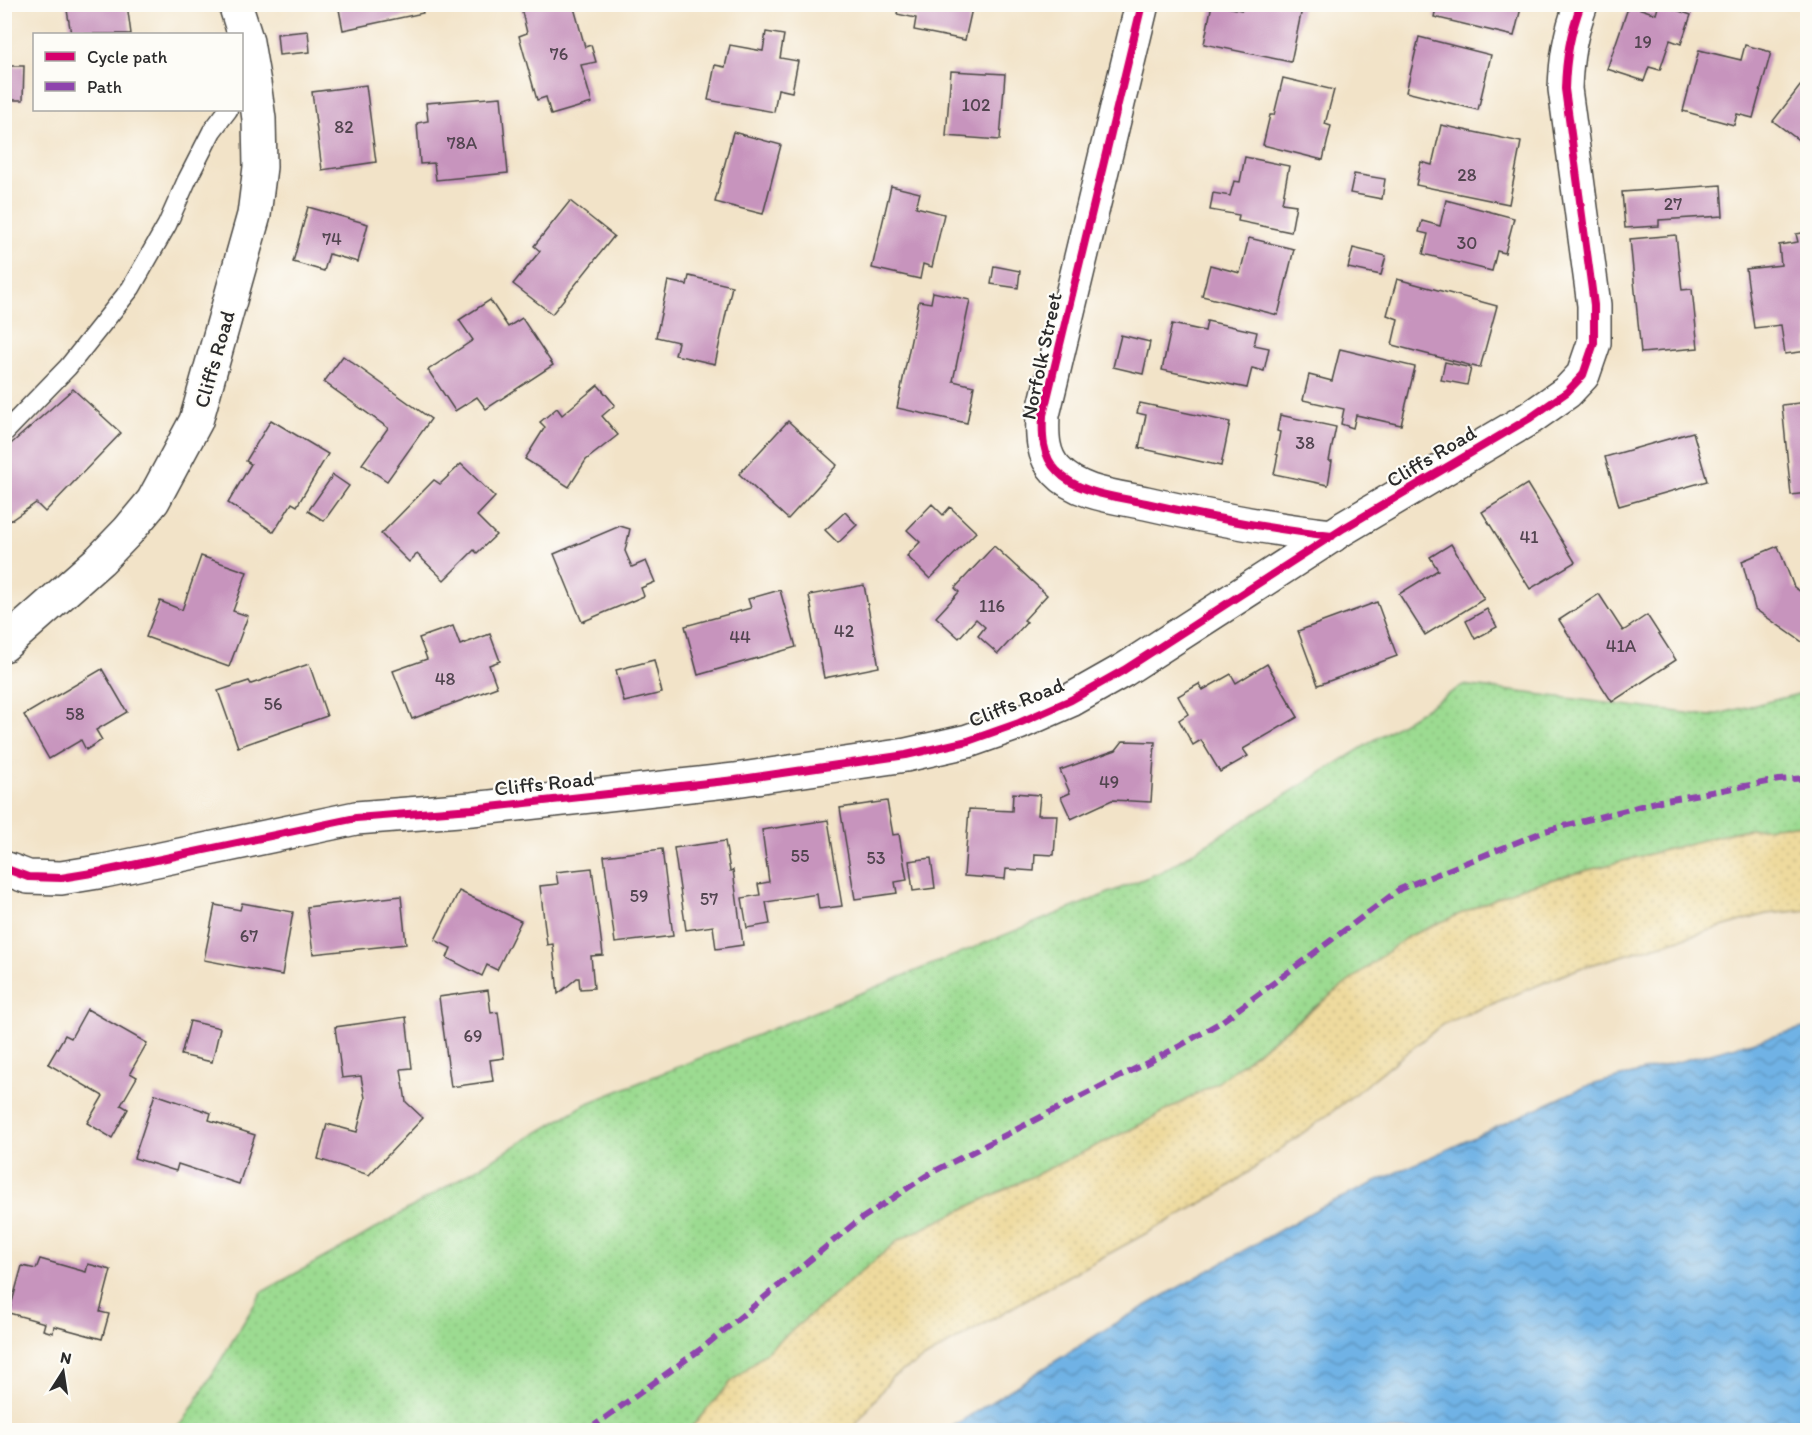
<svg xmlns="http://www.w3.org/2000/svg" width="1812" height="1435" viewBox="0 0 1812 1435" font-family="Itim,sans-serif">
  <defs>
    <pattern id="grass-dots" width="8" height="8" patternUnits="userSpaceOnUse" patternTransform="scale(1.5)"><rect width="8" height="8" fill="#9cdb91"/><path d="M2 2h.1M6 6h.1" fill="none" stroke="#87bc7d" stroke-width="1.8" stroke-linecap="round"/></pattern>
    <pattern id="sand-dots" width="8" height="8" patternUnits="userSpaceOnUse" patternTransform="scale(1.5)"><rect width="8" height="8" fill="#eeda9e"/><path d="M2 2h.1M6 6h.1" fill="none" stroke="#cb8" stroke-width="1.8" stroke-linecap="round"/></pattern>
    <pattern id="water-waves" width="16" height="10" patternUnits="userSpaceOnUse" patternTransform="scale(1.5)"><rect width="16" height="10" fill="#70b2e5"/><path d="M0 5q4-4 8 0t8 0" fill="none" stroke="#5c91ba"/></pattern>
  </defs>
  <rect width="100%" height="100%" fill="#fdfcf7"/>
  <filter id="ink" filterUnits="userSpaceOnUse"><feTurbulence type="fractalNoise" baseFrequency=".0167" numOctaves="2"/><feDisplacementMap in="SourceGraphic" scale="12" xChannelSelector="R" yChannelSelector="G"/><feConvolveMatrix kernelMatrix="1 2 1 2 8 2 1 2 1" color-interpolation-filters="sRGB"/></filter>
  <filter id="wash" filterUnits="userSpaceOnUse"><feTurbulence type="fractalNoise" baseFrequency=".008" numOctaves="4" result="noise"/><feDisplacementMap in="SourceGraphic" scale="24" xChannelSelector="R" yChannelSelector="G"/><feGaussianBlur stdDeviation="1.35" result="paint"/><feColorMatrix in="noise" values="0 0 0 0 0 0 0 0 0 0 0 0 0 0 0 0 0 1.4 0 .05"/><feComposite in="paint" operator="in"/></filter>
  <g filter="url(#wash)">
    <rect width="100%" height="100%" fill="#f2e3c8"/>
    <path fill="url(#grass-dots)" stroke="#64835e" stroke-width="1.5" d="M1463,685l247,31 97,-24v132l-65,6 -222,58 -206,119 -97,76 -79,43 -239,114 -169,143 -41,47h-516l11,-9 78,-129 96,-53 228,-135 577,-233z"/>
    <path fill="url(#sand-dots)" stroke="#8c8264" stroke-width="1.5" d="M1807,824v86l-41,4 -186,54 -137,56 -115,91 -110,79 -179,98 -147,85 -40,53h-163l41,-47 169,-143 239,-114 79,-43 190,-146 113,-49 222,-58z"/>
    <path fill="url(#water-waves)" stroke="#4e6e88" stroke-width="1.5" d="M1807,1027v403h-860l167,-106 205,-116 265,-121z"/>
    <g id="blocks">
      <g fill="#c794bd">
        <path d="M66,4h61l4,30h-60z"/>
        <path d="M338,4h83l2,9 -80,17z"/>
        <path d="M534,4h39l12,43 6,-2 5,17 -15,3 11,38 -41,12 -5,-18 -9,3 -18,-64 8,-3 -6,-25z"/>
        <path d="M899,4h74l-8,36 -51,-10 2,-12 -19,-4z"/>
        <path d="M1212,4l30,6 1,-6h60l-12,58 -87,-18z"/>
        <path d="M1437,4h85l-8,32 -80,-19z"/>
        <path d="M1659,4l32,11 -10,29 -11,-4 -10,30 -11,-3 -5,14 -37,-12 22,-64 27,9z"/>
        <path d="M308,31l2,21 -31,3 -2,-21z"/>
        <path d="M766,32l18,3 -4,23 18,3 -6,31 -14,-3 -4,23 -66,-12 7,-35 10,2 5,-22 33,6z"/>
        <path d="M1419,37l72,18 -13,55 -72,-18z"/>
        <path d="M1745,45l26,7 -18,66 -16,-4 -3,11 -51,-14 16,-61 42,10z"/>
        <path d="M4,66h20l-1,34h-19z"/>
        <path d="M951,71l54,3 -5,66 -54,-4z"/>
        <path d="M1808,76v71l-35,-26z"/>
        <path d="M1283,78l51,12 -9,34 6,2 -8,34 -60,-15 7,-30h4z"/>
        <path d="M366,85l10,77 -54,8 -10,-78z"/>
        <path d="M501,97l7,76 -72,7 -2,-17 -14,1 -3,-41 11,-2 -2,-18z"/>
        <path d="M1441,125l80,17 -12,62 -93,-19 5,-23 11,3z"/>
        <path d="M733,132l48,13 -18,69 -48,-12z"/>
        <path d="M1245,157l44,9 -7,37 14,2 -5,27 -53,-11 1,-6 -29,-5 3,-17 17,3 4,-15 6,1z"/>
        <path d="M1354,174l31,5 -3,20 -32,-6z"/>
        <path d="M1721,185l2,31 -64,4v6l-34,2 -3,-36z"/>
        <path d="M891,186l29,7 -4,14 28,7 -12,53 -9,-3 -3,15 -48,-11z"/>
        <path d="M1446,200l68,18 -9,35 -8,-2 -5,20 -69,-17 5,-20 -9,-2 3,-11 18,5z"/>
        <path d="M570,201l44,35 -62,78 -39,-30 27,-33 -6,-5z"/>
        <path d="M308,207l60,17 -10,38 -29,-8 -5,17 -31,-9z"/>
        <path d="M1808,232v119l-23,3 -4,-29 -27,3 -8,-59 35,-4 -2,-20 19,-3 -2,-8z"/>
        <path d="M1676,235l6,55 10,-1 6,59 -57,5 -11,-114z"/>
        <path d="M1249,238l45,11 -16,66 -76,-19 8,-31 30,8z"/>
        <path d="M1353,248l33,8 -5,19 -33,-7z"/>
        <path d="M994,266l26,5 -2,17 -27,-4z"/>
        <path d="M689,276l43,10 -17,78 -40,-9 3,-13 -22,-5 12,-56 19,4z"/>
        <path d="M1397,279l100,27 -17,62 -88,-23 6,-26 -11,-4z"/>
        <path d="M933,292l37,8 -17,81 21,5 -7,37 -70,-15 22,-107 12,2z"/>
        <path d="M490,300l18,27 14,-9 31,47 -67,44 -9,-12 -22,14 -27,-41 45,-30 -14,-20z"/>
        <path d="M1207,321l50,11 -3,13 15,3 -5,23 -12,-3 -5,20 -85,-18 10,-46 33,7z"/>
        <path d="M1121,335l29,7 -7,32 -30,-7z"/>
        <path d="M1340,349l75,18 -14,58 -45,-10 -3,13 -12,-4 3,-15 -41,-9 6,-25 23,6z"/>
        <path d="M343,356l88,63 -44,62 -25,-17 26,-36 -64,-46z"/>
        <path d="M1445,362l26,6 -4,17 -26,-5z"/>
        <path d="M598,385l17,20 -13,11 16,19 -32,25 -17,27 -44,-28 20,-32 -5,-5 17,-14 5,7z"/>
        <path d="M73,389l48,44 -76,79 -9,-9 -32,22v-75z"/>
        <path d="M1808,402v91l-17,2 -9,-90z"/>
        <path d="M1140,403l90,19 -9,44 -82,-18 7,-33 -9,-2z"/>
        <path d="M1280,415l56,12 -7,34h3l-4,24 -54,-11 4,-19 -2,-1 4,-22 -3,-1z"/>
        <path d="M271,420l57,34 -31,52 -5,-3 -18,29 -46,-29 23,-39 -5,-3z"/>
        <path d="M788,421l49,44 -49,54 -49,-45z"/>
        <path d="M1693,432l14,49 -88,25 -14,-49z"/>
        <path d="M461,464l34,33 -18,19 19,19 -19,18 -3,-3 -30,30 -27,-26 -8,8 -28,-28 53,-54 6,4z"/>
        <path d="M333,475l16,11 -25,35 -16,-10z"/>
        <path d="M1527,484l48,78 -45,27 -48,-77z"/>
        <path d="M932,504l11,11 7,-8 26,25 -46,47 -23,-23 13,-14 -13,-12z"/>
        <path d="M845,512l12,13 -19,18 -13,-13z"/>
        <path d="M620,526l10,3 -5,22 7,16 14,-6 9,21 -14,6 3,8 -62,26 -28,-68z"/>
        <path d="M1451,544l33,55 -59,36 -26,-41 39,-24 -8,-13z"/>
        <path d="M994,546l53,49 -23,25 3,2 -29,32 -20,-18 7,-9 -9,-8 -17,19 -23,-21 23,-25 -4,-4z"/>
        <path d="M1778,546l16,41 14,10v49l-53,-37 -13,-48z"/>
        <path d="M201,556l46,16 -14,39 15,5 -19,51 -83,-30 14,-36 22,9z"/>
        <path d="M864,585l15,82 -55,11 -15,-83z"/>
        <path d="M780,590l16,57 -98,28 -13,-49 66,-18 -3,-9z"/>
        <path d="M1599,594l24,37 24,-16 29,45 -64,42 -53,-82z"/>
        <path d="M1377,602l20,54 -79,29 -20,-54z"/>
        <path d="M1487,609l10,18 -22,12 -9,-18z"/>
        <path d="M453,626l7,19 30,-11 10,27 -11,4 8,22 -85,32 -19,-48 34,-12 -8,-21z"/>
        <path d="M654,660l8,33 -38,9 -8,-32z"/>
        <path d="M309,664l18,52 -89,31 -20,-56 31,-10 2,3z"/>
        <path d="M1267,664l31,53 -55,32 5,7 -28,16 -19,-32 -8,5 -14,-25 9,-6 -10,-18 21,-12 4,6 28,-16 5,9z"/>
        <path d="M102,669l25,43 -31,18 6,10 -16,10 -5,-10 -32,19 -25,-44z"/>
        <path d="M1123,741l32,1 -4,60 -39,-2 -41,19 -10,-22 9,-4 -10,-23 56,-20z"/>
        <path d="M1013,793l27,2 -2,20h19l-3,40 -19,-1 -1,17 -28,-2 -1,10 -41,-3 5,-67 43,2z"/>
        <path d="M887,801l6,34 6,-1 8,46 -12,2 2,11 -42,6 -15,-91z"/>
        <path d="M828,820l14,86 -23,3 -2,-15 -51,8 4,22 -23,4 -5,-30 18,-3 -2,-11 11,-2 -7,-52z"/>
        <path d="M725,841l5,30 3,-1 10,75 -27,4 -3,-23 -27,4 -12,-82z"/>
        <path d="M662,849l11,87 -58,7 -11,-87z"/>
        <path d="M931,858l4,30 -22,3 -4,-30z"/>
        <path d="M592,868l11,87 -12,1 3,32 -14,1 -1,-11h-2l-19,16 -5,-50 -6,1 -7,-59 18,-2 -2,-12z"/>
        <path d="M459,891l62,30 -24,49 -10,-5 -5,11 -35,-18 4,-10 -16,-8z"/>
        <path d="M401,896l5,48 -93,10 -6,-47z"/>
        <path d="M242,903l51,9 -11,63 -78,-15 11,-55 25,5z"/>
        <path d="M488,990l3,23 7,-1 6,46 -14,2 3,21 -42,6 -12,-90z"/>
        <path d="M87,1009l60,34 -17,30 7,4 -16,28 7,4 -16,29 -25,-15 16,-27 -55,-32 17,-29 6,3z"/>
        <path d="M406,1017l6,51 -11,1 5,33 17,16 -54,57 -51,-16 9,-35 30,8 8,-34 -4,-22 -19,2 -7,-51z"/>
        <path d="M190,1021l30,7 -8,34 -31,-7z"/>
        <path d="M155,1094l56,19 -2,7 46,15 -16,49 -61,-20 -2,7 -42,-13z"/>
        <path d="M40,1259l46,13 2,-8 23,6 -11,42 9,2 -7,25 -48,-13 -1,7 -10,-3 2,-7 -36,-10 13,-47 14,3z"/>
      </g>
    </g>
  </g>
  <g filter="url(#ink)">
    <use href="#blocks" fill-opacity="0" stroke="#494743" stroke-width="1.5"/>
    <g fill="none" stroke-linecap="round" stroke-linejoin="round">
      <g stroke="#494743" stroke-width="21">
        <path id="service" d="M4,433l64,-66 63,-79 36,-63 20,-45 25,-49 16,-21"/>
      </g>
      <g stroke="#494743" stroke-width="36">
        <g id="minor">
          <path d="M1142,4l-99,411c-1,20 -1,41 14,56 21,23 61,26 89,32 62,14 123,26 186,33"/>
          <path d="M4,645l96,-85 28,-29 25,-30 43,-80 58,-206 6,-48 -1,-48 -5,-36 -7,-41 -12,-38"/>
          <path d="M4,868l24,9 33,1 43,-7 252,-53 116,-9 263,-29 171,-25 62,-14 51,-18 52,-23 53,-30 220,-142 186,-110 37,-26 16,-17 11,-32v-38l-29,-216c1,-31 5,-55 16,-85"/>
        </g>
      </g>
      <use href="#service" stroke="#fff" stroke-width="18"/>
      <use href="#minor" stroke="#fff" stroke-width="33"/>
      <path stroke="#8e44ad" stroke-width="6" stroke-dasharray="12 6" stroke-linecap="butt" d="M591,1430l4,-5 110,-79 150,-123 74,-49 249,-127 43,-25 179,-133 145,-58 115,-30 119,-21 29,-2"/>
      <g stroke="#fdfcf7" stroke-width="11">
        <g id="cycleway">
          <path d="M1142,4l-99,411c-1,20 -1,41 14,56 21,23 61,26 89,32 62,14 123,26 186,33"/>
          <path d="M4,868l24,9 33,1 43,-7 252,-53 116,-9 263,-29 171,-25 62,-14 51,-18 52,-23 53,-30 220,-142 186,-110 37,-26 16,-17 11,-32v-38l-29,-216c1,-31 5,-55 16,-85"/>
        </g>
      </g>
      <use href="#cycleway" stroke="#d6006c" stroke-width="8"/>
    </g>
  </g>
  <g text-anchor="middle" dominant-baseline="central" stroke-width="4.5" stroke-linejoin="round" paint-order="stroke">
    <g font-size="18" fill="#524550">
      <text x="1643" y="42">19</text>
      <text x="559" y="54">76</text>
      <text x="976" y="105">102</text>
      <text x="344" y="127">82</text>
      <text x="462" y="143">78A</text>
      <text x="1467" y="175">28</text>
      <text x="1673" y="204">27</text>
      <text x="332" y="239">74</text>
      <text x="1467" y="243">30</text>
      <text x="1305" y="443">38</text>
      <text x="1529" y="537">41</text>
      <text x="992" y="606">116</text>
      <text x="844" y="631">42</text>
      <text x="740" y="637">44</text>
      <text x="1621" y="646">41A</text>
      <text x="445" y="679">48</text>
      <text x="273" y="704">56</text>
      <text x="75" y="714">58</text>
      <text x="1109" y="782">49</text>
      <text x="800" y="856">55</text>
      <text x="876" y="858">53</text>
      <text x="639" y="896">59</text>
      <text x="709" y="899">57</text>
      <text x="249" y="936">67</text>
      <text x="473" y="1036">69</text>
    </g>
    <g font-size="21" fill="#2b2b2b" stroke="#fdfcf7">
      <text transform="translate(1041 356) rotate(-78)">Norfolk Street</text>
      <text transform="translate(214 359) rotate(-74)">Cliffs Road</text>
      <text transform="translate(1431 456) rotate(-31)">Cliffs Road</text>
      <text transform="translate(1016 702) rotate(-22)">Cliffs Road</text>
      <text transform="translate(544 783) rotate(-6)">Cliffs Road</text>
    </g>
  </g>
  <rect width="1812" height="1435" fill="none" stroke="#fdfcf7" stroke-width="24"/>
  <rect x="33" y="33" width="210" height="78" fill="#fdfcf7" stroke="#a9a8a5" stroke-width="1.5"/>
  <rect x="45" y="52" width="30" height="9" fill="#d6006c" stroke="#a9a8a5" stroke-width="1.5"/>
  <text x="87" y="63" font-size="18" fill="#2b2b2b">Cycle path</text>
  <rect x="45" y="82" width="30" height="9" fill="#8e44ad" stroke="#a9a8a5" stroke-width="1.5"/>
  <text x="87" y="93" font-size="18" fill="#2b2b2b">Path</text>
  <g transform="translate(63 1372) rotate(12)" stroke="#fdfcf7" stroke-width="4.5" paint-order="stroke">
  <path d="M0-4.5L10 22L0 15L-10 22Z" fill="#2b2b2b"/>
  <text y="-9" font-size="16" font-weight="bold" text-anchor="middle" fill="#2b2b2b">N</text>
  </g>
</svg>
